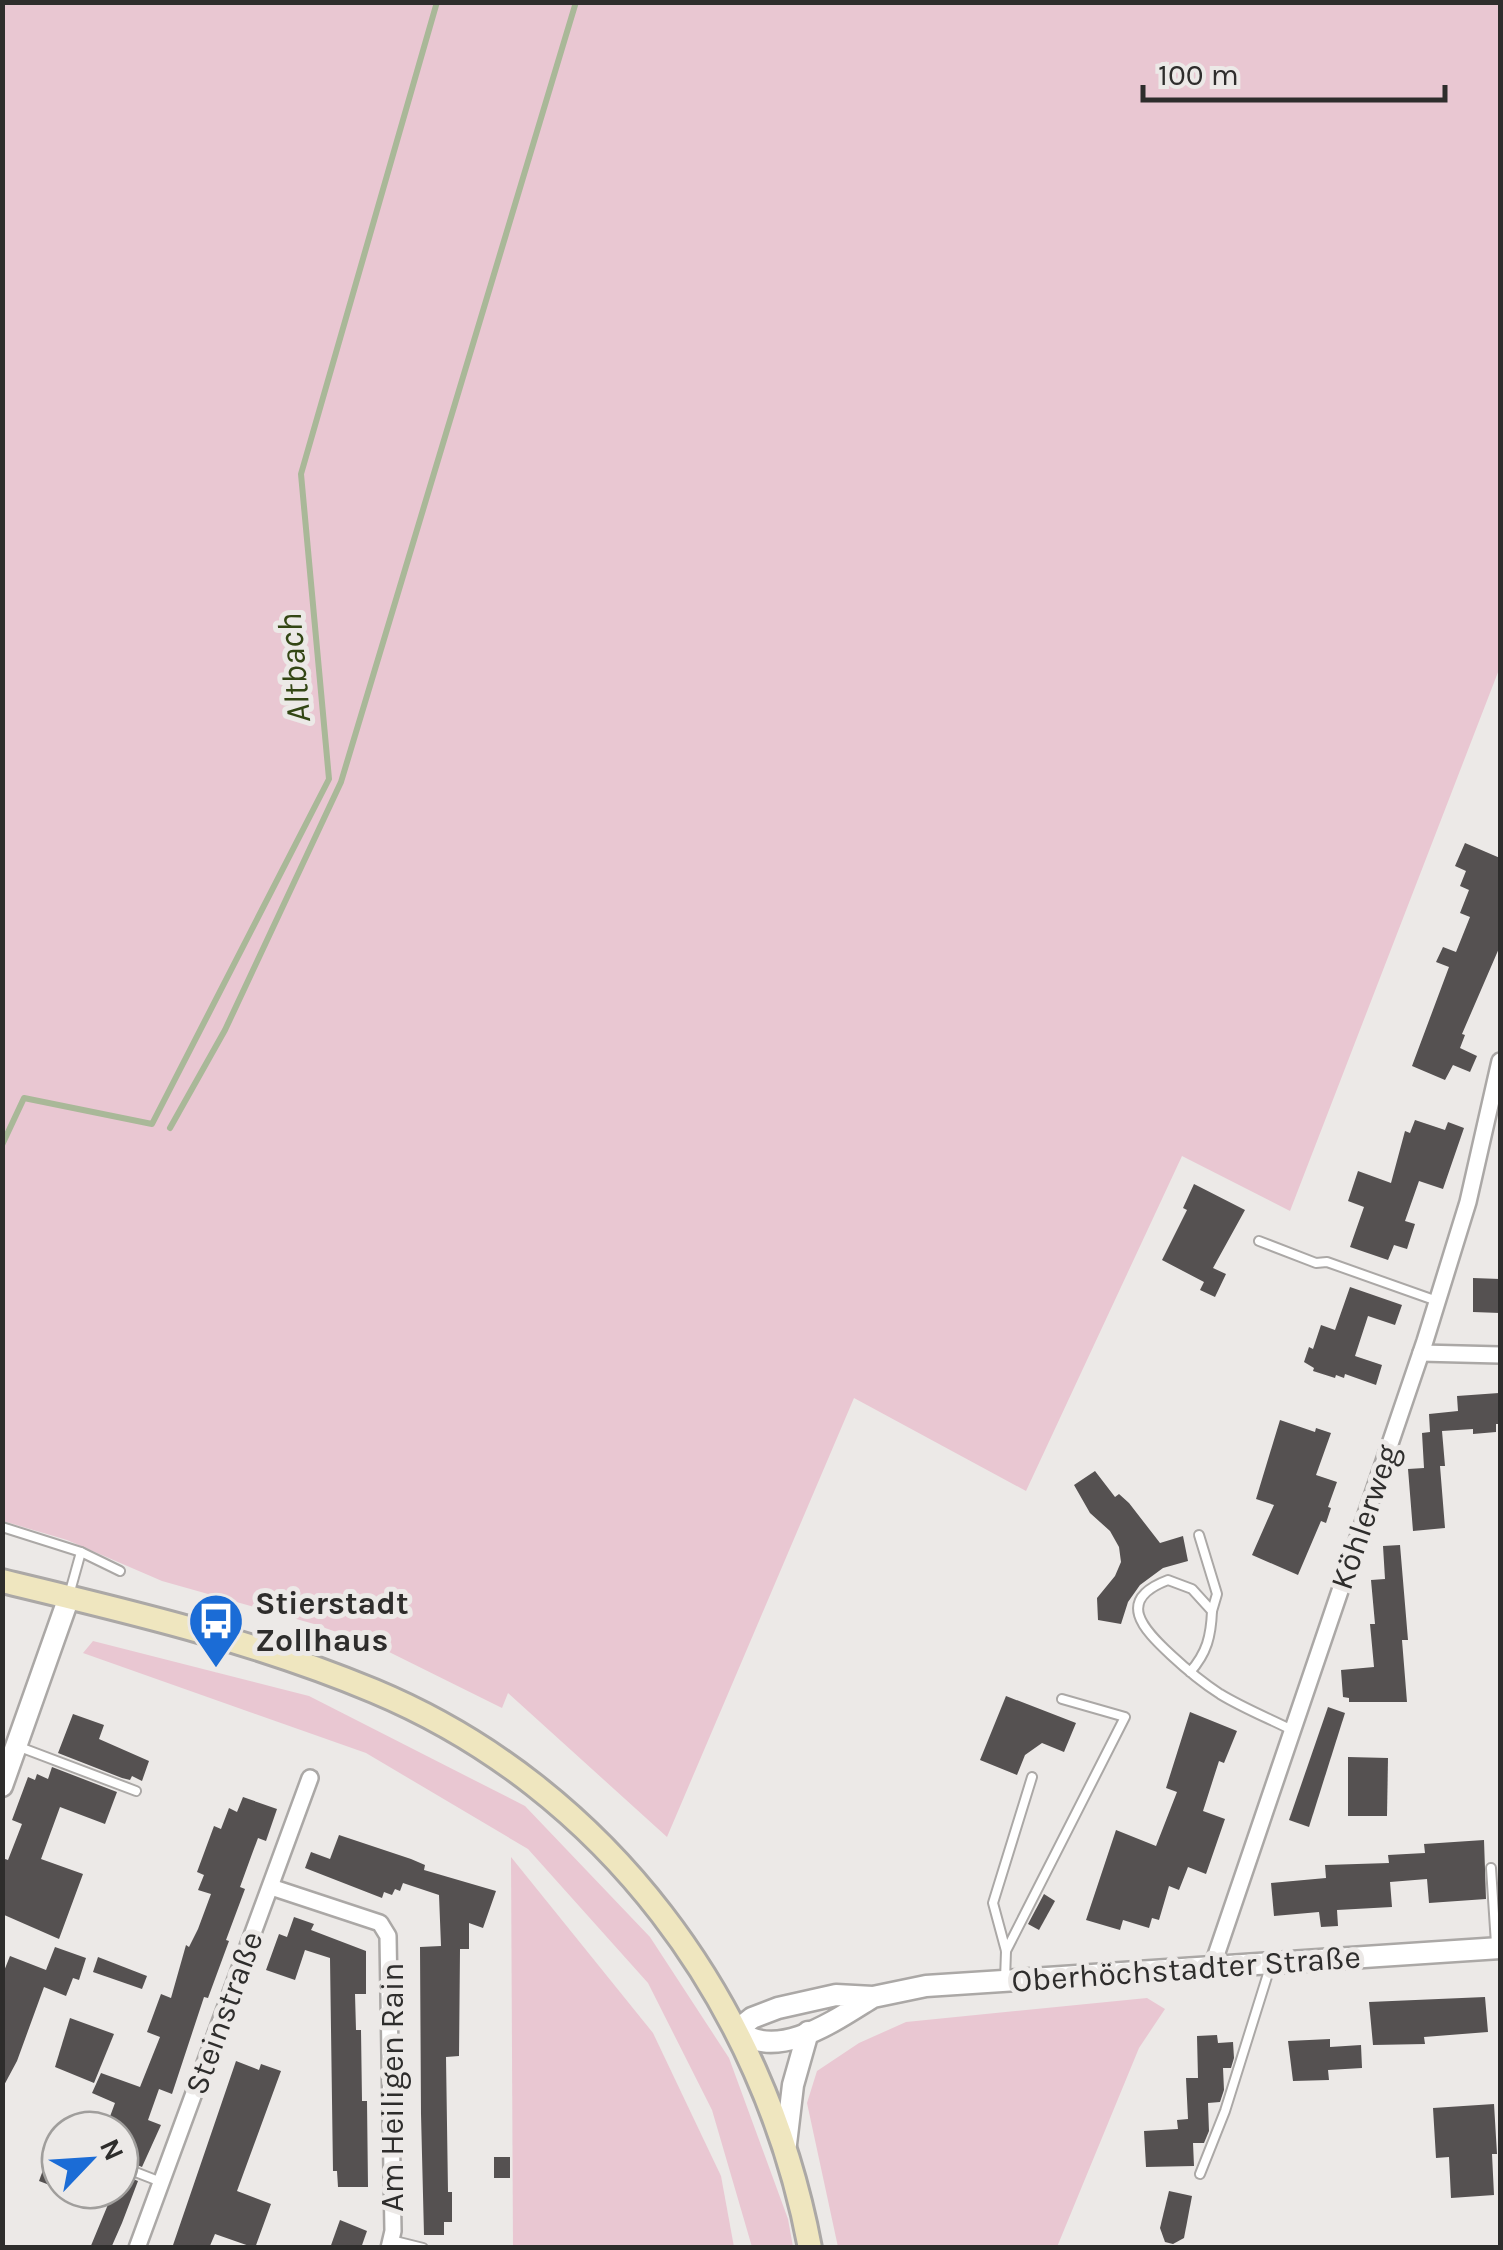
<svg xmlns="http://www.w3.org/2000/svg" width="1503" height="2250" viewBox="0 0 1503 2250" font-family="Karla,sans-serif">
  <rect width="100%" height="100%" fill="#ece9e7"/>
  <g fill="#e9c7d2">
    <path d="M2,3h1498v664l-210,544 -108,-55 -156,335 -172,-93 -187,439 -159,-144 -6,15 -121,-60 -67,-24 -152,-43 -95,-41 -64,-19z"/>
    <path d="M93,1641l216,55 216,110 125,131 79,121 59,161 5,28h-41l-40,-137 -64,-127 -120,-134 -162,-96 -283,-100z"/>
    <path d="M511,1857l142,176 68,143 13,71h-221z"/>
    <path d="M1147,1998l18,11 -26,39 -82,199h-219l-31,-144 10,-32 42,-28 47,-21z"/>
  </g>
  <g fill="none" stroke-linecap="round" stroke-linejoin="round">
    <g stroke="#a9b898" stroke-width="6">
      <path d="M170,1128l55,-98 116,-248 235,-780"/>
      <path d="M2,1145l22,-47 128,26 177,-345 -28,-305 136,-472"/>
    </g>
  </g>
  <g fill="#555151">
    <path d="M1465,843l35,15v88l-38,88 3,1 -5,13 17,8 -7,16 -17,-7 -8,15 -33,-14 37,-99 -13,-5 7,-15 13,5 14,-35 -10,-4 9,-23 -9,-4 6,-15 -11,-5z"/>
    <path d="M1415,1120l30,10 3,-8 16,6 -21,61 -24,-8 -14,40 10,3 -8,25 -13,-4 -6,15 -38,-13 14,-40 -16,-6 10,-30 33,12 14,-52 5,2z"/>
    <path d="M1194,1184l51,26 -32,58 13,6 -11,23 -15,-7 4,-8 -42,-22 25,-50 -4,-2z"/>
    <path d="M1473,1278l27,1v34l-27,-1z"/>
    <path d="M1350,1287l52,18 -7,20 -27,-9 -13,40 27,9 -6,20 -31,-11 -1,4 -8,-3 -1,3 -22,-7 1,-3 -10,-6 5,-15 4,2 8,-24 14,5z"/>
    <path d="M1499,1393l1,31h-4v8l-23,2v-5l-31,2 3,35h-5l5,62 -32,3 -5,-62 16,-1 -2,-35 8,-1 -1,-18 29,-3 -1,-15z"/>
    <path d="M1280,1420l35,12 1,-4 15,5 -15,42 21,7 -9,25 3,1 -5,15 -5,-2 -23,54 -46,-20 22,-50 -18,-6z"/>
    <path d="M1095,1471l20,26 4,-3 10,9 31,40 23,-7 5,25 -25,7 -23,17 -12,17 -7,22 -23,-4 -1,-22 18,-22 6,-14 -2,-15 -9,-16 -20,-18 -16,-28z"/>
    <path d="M1400,1545l8,95h-6l5,62h-58v-4l-6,-1 -2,-27 33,-3 -4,-43h5l-4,-44 14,-1 -2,-33z"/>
    <path d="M1006,1696l70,27 -12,29 -22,-9 -17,12 -8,20 -37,-15z"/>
    <path d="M1328,1707l17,6 -36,114 -20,-7z"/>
    <path d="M1190,1712l47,19 -13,32 -5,-2 -16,50 22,8 -19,55 -18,-7 -9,23 -10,-4 -10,34 -7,-2 -3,10 -26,-8 -3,10 -34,-10 30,-90 40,16 21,-54 -11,-4z"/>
    <path d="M73,1714l31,11 -5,14 50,22 -7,20 -10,-5 -2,4 -8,-2 -64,-25z"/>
    <path d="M1348,1757l40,1 -1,58h-39z"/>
    <path d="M52,1767l65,25 -12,32 -45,-17 -19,52 42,15 -24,65 -57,-25v-56l6,2 14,-36 -10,-4 16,-43 7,3 2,-6 11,5z"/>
    <path d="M243,1797l34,12 -11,32 -8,-3 -6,16 -12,33 5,2 -19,51 3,1 -21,57 -4,-1 -32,97 -13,-5 -11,31 13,5 -19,42 -19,-8 8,-19 -11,-4v-6h-15l10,-27 -23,-10 9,-20 39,14 20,-50 -13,-5 14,-38 10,4 15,-53 3,2 9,-18 13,-35 -13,-4 6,-15 -7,-3 17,-46 7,3 8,-21 8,4z"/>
    <path d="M339,1835l72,24 14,6 -1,5 72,21 -13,37 -14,-5v26h-9l-1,107 -13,1 2,135h4v30h-8v13h-20l-3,-121 -1,-167 21,-1 -2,-51 -36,-12 -3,8 -5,-2 -3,6 -8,-3 -2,6 -77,-30 6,-16 19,7z"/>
    <path d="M1484,1840l2,59 -57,4 -2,-24 -37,3 2,25 -55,3 1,16 -17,1 -2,-15 -45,4 -3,-33 55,-5 -1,-13 64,-2 -1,-8 37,-2 -1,-9z"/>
    <path d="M1044,1894l11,7 -16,29 -11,-6z"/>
    <path d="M294,1917l20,7 -3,6 55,21v43h-11l1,36h5l1,71h5l1,86h-30l-1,-16h-4l-3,-213 -25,-8 -10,30 -29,-10 13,-36 8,3z"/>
    <path d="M55,1947l31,11 -7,22 -6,-2 -7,18 -22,-9 -27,74 -15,28v-113l8,-20 36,14z"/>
    <path d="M98,1957l49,19 -5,13 -49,-17z"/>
    <path d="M1485,1997l3,35 -64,5 1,7 -52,1 -4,-43z"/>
    <path d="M70,2018l44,16 -20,49 -39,-16z"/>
    <path d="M1217,2035l1,8 15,-1 1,16 -3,10h-8l1,22 -4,12 -12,1 1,28 -5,12h-11l1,23 -48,1 -2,-36 34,-2 -1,-9 11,-1 -2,-41h12l-1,-42z"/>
    <path d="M1330,2039v8l31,-2 1,23 -34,2 1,10 -36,1 -5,-40z"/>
    <path d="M236,2061l23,9 2,-6 20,7 -44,120 34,13 -16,44 -40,-14 -6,14h-37z"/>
    <path d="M1494,2104l3,50h-5l2,41 -43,3 -2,-41 -13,1 -3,-50z"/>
    <path d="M58,2129h2v60l-21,-8z"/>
    <rect x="494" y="2157" width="16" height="21"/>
    <path d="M120,2174l18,7 -16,42 -11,25h-21l24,-58h6z"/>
    <path d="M1169,2191l23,5 -8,42 -11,6 -8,-2 -5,-14z"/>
    <path d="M340,2220l27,11 -6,17h-31z"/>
  </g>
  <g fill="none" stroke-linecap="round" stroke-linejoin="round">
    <g stroke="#aba8a6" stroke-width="12">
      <g id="service">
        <path d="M1259,1241l57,22 11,-1 110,39"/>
        <path d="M2,1527l79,25 39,19"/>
        <path d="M1199,1535l18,59 -5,17"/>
        <path d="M69,1595l12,-43"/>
        <path d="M1190,1672c17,-19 21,-36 22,-61l-20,-22 -24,-9c-53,20 -25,49 3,75 15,14 32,28 49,39 23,14 48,24 72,36"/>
        <path d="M17,1746l119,45"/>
        <path d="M1491,1868l5,76"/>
        <path d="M1006,1951l119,-234 -63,-18"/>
        <path d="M1005,1980l1,-29 -13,-48 39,-126"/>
        <path d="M120,2166l41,16"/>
        <path d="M1200,2174l25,-63 46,-147"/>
        <path d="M391,2240l32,8"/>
      </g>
    </g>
    <g stroke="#aba8a6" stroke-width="20">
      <g id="minor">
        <path d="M1421,1353l79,2"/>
        <path d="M271,1887l109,36 8,13 5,295 -4,17"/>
        <path d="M1212,1967l213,-626 43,-139 32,-141"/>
        <path d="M137,2248l173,-470"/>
      </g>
    </g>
    <g stroke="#aba8a6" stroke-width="25">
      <g id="tertiary">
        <path d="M2,1786l67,-189"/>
        <path d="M873,1997c-36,22 -96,66 -136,33l15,-12 26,-10 58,-13 37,2 53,-11 574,-38"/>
        <path d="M786,2144l7,-59 15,-53"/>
      </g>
    </g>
    <g stroke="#aba8a6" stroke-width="28">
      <path id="secondary" d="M2,1581c125,30 253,60 372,110 232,97 390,312 436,557"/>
    </g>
    <use href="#service" stroke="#fff" stroke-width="8"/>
    <use href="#minor" stroke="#fff" stroke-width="15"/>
    <use href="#tertiary" stroke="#fff" stroke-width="20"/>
    <use href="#secondary" stroke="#efe6bf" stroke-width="22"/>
  </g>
  <defs>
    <g id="bus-pin" transform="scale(2.875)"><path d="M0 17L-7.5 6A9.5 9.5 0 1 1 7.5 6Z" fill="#1b6cd6" stroke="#ece9e7"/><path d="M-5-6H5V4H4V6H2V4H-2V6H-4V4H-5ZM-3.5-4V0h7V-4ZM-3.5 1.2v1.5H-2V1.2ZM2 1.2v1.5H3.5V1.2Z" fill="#fff"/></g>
  </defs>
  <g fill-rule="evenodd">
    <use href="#bus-pin" x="216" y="1621"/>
  </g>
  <g text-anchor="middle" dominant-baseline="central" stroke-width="10" stroke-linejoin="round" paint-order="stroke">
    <g font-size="32" fill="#2e2d2c" stroke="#ece9e7">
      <text transform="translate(1365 1517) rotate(-71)">Köhlerweg</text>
      <text transform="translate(1186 1969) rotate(-4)">Oberhöchstadter Straße</text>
      <text transform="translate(224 2013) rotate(-70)">Steinstraße</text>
      <text transform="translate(392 2087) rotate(-90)">Am Heiligen Rain</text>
    </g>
    <g font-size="32" font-weight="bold" fill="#2e2d2c" stroke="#ece9e7" text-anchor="start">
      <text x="255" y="1603">Stierstadt<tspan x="255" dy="37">Zollhaus</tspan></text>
    </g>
    <g font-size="35" font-style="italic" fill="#334614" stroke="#ece9e7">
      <text transform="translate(294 668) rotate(-95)">Altbach</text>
    </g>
  </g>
  <rect width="1503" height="2250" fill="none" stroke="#2e2d2c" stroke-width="10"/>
  <g transform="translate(90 2160) rotate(65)"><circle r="48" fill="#ece9e7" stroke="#a09e9c" stroke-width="2.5"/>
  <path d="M0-8L18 38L0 25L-18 38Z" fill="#1b6cd6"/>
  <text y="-15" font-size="28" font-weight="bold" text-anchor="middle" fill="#2e2d2c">N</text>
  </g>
  <path d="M1143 85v15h302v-15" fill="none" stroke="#2e2d2c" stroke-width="5"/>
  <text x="1158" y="85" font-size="30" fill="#2e2d2c" stroke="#ece9e7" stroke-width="8" paint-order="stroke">100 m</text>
</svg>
